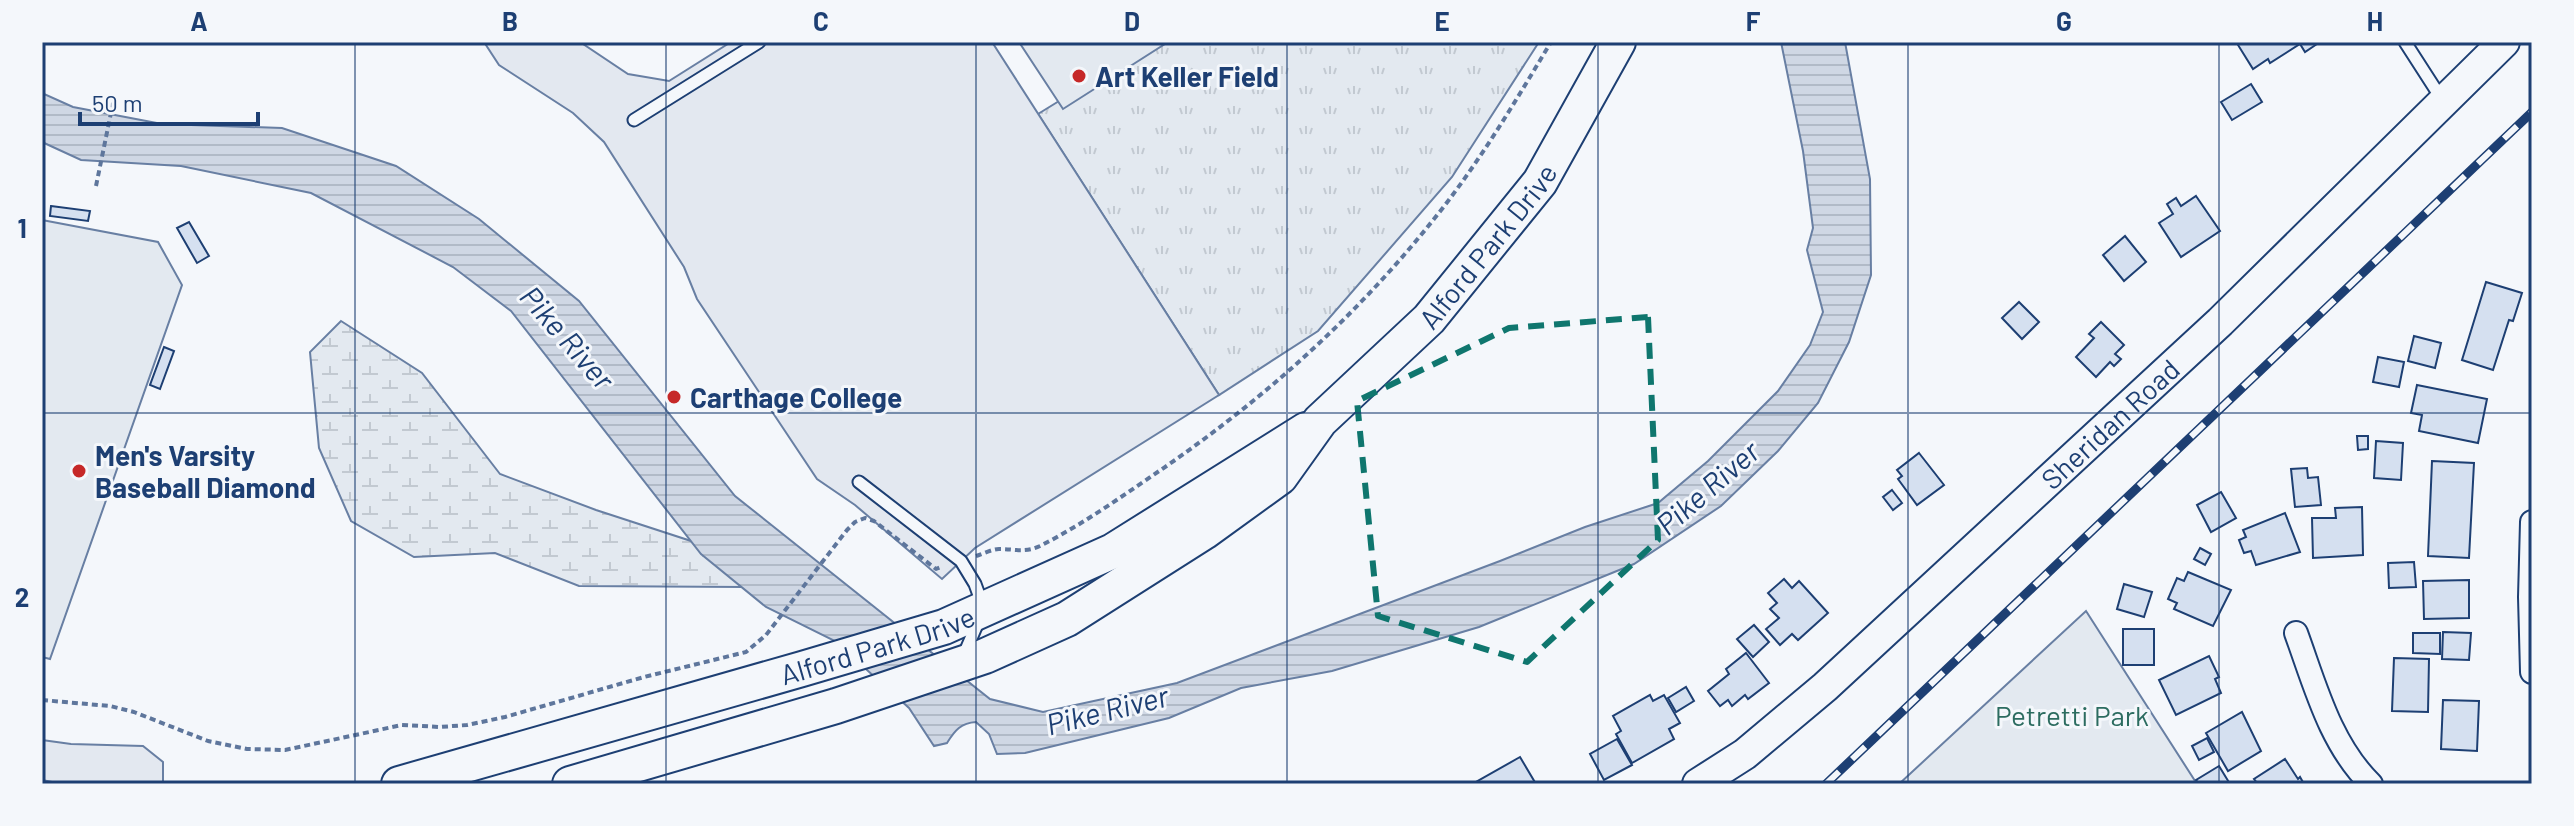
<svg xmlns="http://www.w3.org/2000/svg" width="2574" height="826" viewBox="0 0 2574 826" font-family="Barlow,sans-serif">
  <defs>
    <pattern id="grass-tufts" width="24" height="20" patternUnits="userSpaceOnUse" patternTransform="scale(2)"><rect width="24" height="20" fill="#e3e9f0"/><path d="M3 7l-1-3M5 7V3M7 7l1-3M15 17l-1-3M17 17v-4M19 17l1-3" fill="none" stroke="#c2c9d1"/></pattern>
    <pattern id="wetland-marsh" width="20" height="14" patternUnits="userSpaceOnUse" patternTransform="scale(2)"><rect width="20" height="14" fill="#e3e9f0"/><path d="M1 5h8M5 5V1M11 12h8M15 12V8" fill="none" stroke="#c2c9d1"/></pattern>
    <pattern id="water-rules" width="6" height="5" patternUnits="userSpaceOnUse" patternTransform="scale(2)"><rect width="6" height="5" fill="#cfd7e4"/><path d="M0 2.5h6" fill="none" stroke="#b1bac7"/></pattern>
  </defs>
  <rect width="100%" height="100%" fill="#f4f7fb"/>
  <path fill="url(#grass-tufts)" stroke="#687fa3" stroke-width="2" d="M1155,42h384l-87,135 -134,154 -99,64 -181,-281z"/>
  <path fill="url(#wetland-marsh)" stroke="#687fa3" stroke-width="2" d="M341,321l81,52 78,101 96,36 95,31 51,46 -163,-1 -84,-33 -81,4 -63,-36 -32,-73 -9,-96z"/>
  <g fill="#e3e9f0" stroke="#687fa3" stroke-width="2">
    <path d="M1019,42h149l-105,67z"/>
    <path d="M42,220l116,22 24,43 -132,374 -8,-2z"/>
    <path d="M2086,611l111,173h-298z"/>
  </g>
  <g fill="#e3e8f0" stroke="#687fa3" stroke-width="2">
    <path d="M484,42h96l48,32 41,7 62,-39h261l227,353 -244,153 -33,31 -87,-74 -38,-26 -120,-180 -13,-32 -80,-125 -31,-29 -74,-48z"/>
    <path d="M42,740l29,4 72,2 20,16v22h-101l-20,-4z"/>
  </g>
  <path fill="url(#water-rules)" stroke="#687fa3" stroke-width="2" d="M1781,42h64l25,137 1,96 -22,67 -31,61 -40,48 -57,55 -87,58 -155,63 -147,44 -91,17 -72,30 -144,35 -28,1 -8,-20 -13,-12c-15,1 -21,8 -29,21l-13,3 -25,-38 -74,-67 -69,-34 -65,-53 -190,-243 -58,-44 -142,-74 -130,-27 -100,-6 -39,-18v-49l31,14 89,17 120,4 114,38 83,53 100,82 156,195 255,203 53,13 134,-29 323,-122 85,-34 73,-24 50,-42 70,-70 32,-46 13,-33 -16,-62 6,-22 -10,-77z"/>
  <g fill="#d5e0f0" stroke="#1d3f73" stroke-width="2">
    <path d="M2241,42h75l1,2 -12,8 -5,-8 -30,19 -2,-4 -15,10 -15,-24z"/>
    <path d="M2251,84l11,18 -30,18 -11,-18z"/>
    <path d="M2196,196l24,35 -39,26 -22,-34 14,-9 -6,-10 9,-6 5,8z"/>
    <path d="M51,206l39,5 -2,10 -38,-5z"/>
    <path d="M189,222l20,34 -12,7 -20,-35z"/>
    <path d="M2125,236l21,26 -22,19 -21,-26z"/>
    <path d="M2486,282l36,11 -9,28 -4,-1 -16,50 -31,-10z"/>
    <path d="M2019,302l20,20 -17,17 -20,-21z"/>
    <path d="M2101,322l23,23 -9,9 6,5 -7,7 -4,-4 -14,15 -20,-20 18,-19 -5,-4z"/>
    <path d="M2414,336l27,7 -6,25 -27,-7z"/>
    <path d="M164,347l10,4 -14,38 -10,-4z"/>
    <path d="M2378,357l26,5 -5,25 -26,-5z"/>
    <path d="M2417,385l70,14 -9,44 -59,-12 3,-16 -11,-2z"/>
    <path d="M2357,436h11v13l-10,1z"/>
    <path d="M2376,441l27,2 -2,37 -27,-2z"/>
    <path d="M1919,453l25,32 -27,20 -19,-26 4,-3 -5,-6z"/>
    <path d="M2432,461l42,2 -5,95 -41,-2z"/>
    <path d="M2307,468l1,10 10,-1 3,28 -26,2 -4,-38z"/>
    <path d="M1892,490l10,13 -9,7 -10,-13z"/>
    <path d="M2221,492l15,26 -25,14 -14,-27z"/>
    <path d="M2362,507l1,48 -50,3 -1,-40h24l-1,-10z"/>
    <path d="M2285,513l15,39 -44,13 -5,-14 -7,2 -5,-13 7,-3 -3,-7z"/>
    <path d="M2200,548l11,6 -6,11 -11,-6z"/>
    <path d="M2414,562l2,25 -27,1 -1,-25z"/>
    <path d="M2188,572l43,18 -18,36 -39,-17 3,-6 -9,-4 9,-21 7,3z"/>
    <path d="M1784,579l8,9 7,-7 29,32 -30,27 -6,-6 -12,11 -14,-16 13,-11 -9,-9 7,-6 -9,-10z"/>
    <path d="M2469,580v38l-45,1 -1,-38z"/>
    <path d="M2124,584l28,8 -8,25 -27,-8z"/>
    <path d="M1754,625l15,17 -16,15 -16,-18z"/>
    <rect x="2123" y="629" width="31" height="36"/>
    <path d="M2443,632l28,1 -2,27 -27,-1z"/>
    <path d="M2413,633h27v21l-27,-1z"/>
    <path d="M1746,653l23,30 -21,16 -3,-4 -13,11 -4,-6 -8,6 -12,-15 21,-17 -3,-5z"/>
    <path d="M2209,656l10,21 -4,2 6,14 -45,22 -17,-35z"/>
    <path d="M2394,658l35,1 -1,53 -36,-1z"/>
    <path d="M1686,687l8,14 -18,11 -8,-14z"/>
    <path d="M1650,695l3,6 11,-6 16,28 -11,6 5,10 -42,24 -16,-29 5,-3 -8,-15z"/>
    <path d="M2443,700l36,1 -2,50 -36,-2z"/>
    <path d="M2242,712l19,39 -33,20 -22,-38z"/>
    <path d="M2207,738l7,14 -15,8 -7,-14z"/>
    <path d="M1617,739l15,26 -28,15 -14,-26z"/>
    <path d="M1520,757l16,27h-59l-1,-2z"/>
    <path d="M2285,759l13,20 2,-2 4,7h-46l-4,-5z"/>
    <path d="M2219,766l11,18h-31l-3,-4z"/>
  </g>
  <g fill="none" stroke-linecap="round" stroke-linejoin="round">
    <g stroke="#1d3f73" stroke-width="15">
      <g id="lane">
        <path d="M2405,42l38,59"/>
        <path d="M634,120l125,-78"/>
        <path d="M859,482l102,79 14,23 8,22"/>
        <path d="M963,657l15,-35"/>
      </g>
    </g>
    <g stroke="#1d3f73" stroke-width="26">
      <g id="street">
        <path d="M2532,522l-2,75 2,75"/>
        <path d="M2296,633c19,52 34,111 75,151"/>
      </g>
    </g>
    <g stroke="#1d3f73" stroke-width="34">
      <g id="secondary">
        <path id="s1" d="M1698,784l47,-30 80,-67 395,-365 284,-280"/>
      </g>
    </g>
    <g stroke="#1d3f73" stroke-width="38">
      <g id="primary">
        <path id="s2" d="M399,784l403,-115 142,-42 169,-76 193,-121"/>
        <path id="s3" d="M570,784l266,-78 149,-50 82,-37 137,-87 76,-55 40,-56 109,-102 111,-137 78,-140"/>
      </g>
    </g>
    <g stroke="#5e769c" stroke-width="4" stroke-dasharray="6 4" stroke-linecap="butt">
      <path d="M96,186l17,-83"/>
      <path d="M976,556c7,-2 16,-7 23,-7 16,0 26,4 41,-3 44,-22 88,-54 128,-81 106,-74 198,-158 277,-260 40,-52 73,-108 106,-163"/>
      <path d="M42,700l68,6 24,6 74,29 39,8 38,1 117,-25 38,2 27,-2 38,-8 139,-40 102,-25 20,-17 81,-105 8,-8 10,-4 9,3 62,48 5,-2"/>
    </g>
    <use href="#lane" stroke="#f4f7fb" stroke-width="11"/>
    <use href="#street" stroke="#f4f7fb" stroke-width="22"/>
    <use href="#secondary" stroke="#f4f7fb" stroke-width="30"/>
    <use href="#primary" stroke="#f4f7fb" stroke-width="34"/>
    <g stroke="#1d3f73" stroke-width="9">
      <path id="rail" d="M1826,784l706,-672"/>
    </g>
    <use href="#rail" stroke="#f4f7fb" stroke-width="6" stroke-dasharray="18" stroke-linecap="butt"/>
  </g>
  <path fill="none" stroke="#0f766e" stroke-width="6" stroke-dasharray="16 10" stroke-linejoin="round" d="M1648,317l10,223 -131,122 -149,-46 -21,-215 152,-73z"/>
  <path fill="none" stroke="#1d3f73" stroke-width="2" stroke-opacity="0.55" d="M355,42v742M666,42v742M976,42v742M1287,42v742M1598,42v742M1908,42v742M2219,42v742M42,413h2490"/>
  <g fill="#c62828" stroke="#f4f7fb" stroke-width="3">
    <circle cx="1079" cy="76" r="8"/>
    <circle cx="674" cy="397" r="8"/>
    <circle cx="79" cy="471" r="8"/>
  </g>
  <g text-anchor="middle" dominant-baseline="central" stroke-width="6" stroke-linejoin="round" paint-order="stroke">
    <g font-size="28" font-weight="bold" fill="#1d3f73" stroke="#f4f7fb" text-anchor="start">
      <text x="1095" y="76">Art Keller Field</text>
      <text x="690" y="397">Carthage College</text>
      <text x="95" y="455">Men's Varsity<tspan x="95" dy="32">Baseball Diamond</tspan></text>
    </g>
    <g font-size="28" fill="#1d3f73" stroke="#f4f7fb">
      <text stroke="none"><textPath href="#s3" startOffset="1092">Alford Park Drive</textPath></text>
      <text stroke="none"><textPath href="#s1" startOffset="548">Sheridan Road</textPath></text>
      <text stroke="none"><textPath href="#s2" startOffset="498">Alford Park Drive</textPath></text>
    </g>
    <g font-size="28" fill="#2c6c60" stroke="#f4f7fb">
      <text x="2072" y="715">Petretti Park</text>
    </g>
    <g font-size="30" font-style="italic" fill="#1d3f73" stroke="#f4f7fb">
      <text transform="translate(568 337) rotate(49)">Pike River</text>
      <text transform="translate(1707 487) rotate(-41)">Pike River</text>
      <text transform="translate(1107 709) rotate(-14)">Pike River</text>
    </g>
  </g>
  <rect width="2574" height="826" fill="none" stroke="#f4f7fb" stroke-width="88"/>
  <path d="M80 112v12h178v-12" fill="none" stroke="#1d3f73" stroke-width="4"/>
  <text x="92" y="112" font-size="24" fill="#1d3f73" stroke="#f4f7fb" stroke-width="6" paint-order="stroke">50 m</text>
  <rect x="44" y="44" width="2486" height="738" fill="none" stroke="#1d3f73" stroke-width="3"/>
  <g font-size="26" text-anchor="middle" font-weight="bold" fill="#1d3f73">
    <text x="199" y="31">A</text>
    <text x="510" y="31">B</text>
    <text x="821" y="31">C</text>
    <text x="1132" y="31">D</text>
    <text x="1442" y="31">E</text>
    <text x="1753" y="31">F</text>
    <text x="2064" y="31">G</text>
    <text x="2375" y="31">H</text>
    <text x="22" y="238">1</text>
    <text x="22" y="607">2</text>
  </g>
</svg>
